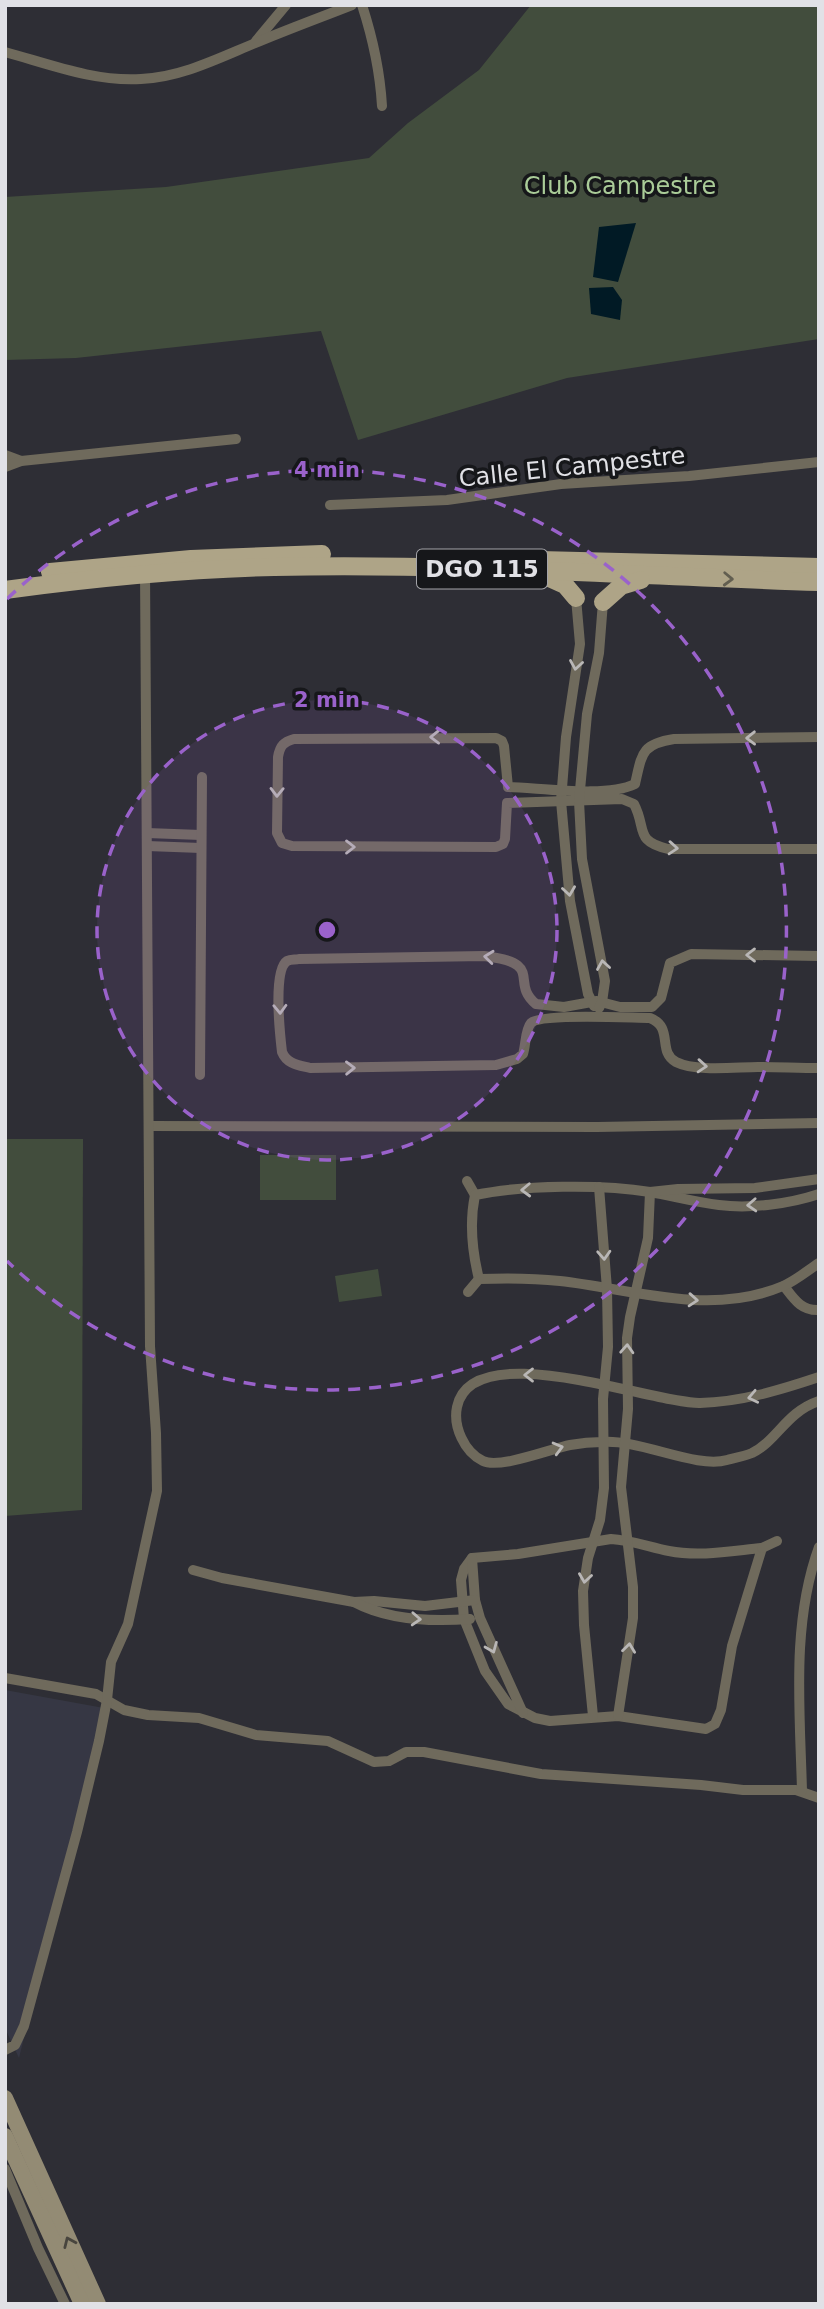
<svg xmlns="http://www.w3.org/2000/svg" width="824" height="2309" viewBox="0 0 824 2309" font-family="'DejaVu Sans',sans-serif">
  <rect width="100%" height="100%" fill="#2e2e35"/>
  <path fill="#363744" d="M5,1690l99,18 -85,350 -14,-30z"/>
  <g fill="#424d3d">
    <path d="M531,5h288v334l-252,39 -209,62 -37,-109 -245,27 -71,2v-163l161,-10 203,-29 39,-35 71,-53z"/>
    <path d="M5,1139h78l-1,371 -77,6z"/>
    <rect x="260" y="1155" width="76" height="45"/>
    <path d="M378,1269l4,27 -43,6 -4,-26z"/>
  </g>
  <g fill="#011a25">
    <path d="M636,223l-18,59 -25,-5 6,-50z"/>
    <path d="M613,287l9,13 -2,20 -29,-6 -2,-26z"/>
  </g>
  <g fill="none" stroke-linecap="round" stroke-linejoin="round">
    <g stroke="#6f6a5c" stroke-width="10">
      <path d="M362,5c11,34 18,66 20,101"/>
      <path d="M256,41l30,-36"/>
      <path d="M5,52c44,12 90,30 136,27 40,-2 76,-20 112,-35 33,-14 66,-26 99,-39"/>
      <path d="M5,455l16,6"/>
      <path d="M5,467l16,-6 215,-22"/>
      <path d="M330,505l117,-5 114,-16 128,-8 130,-14"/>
      <path d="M576,598l4,46 -14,93 -5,64 9,100 18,93 6,12"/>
      <path d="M819,737l-145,2c-33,5 -32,15 -39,45 -29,14 -93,4 -127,3l-4,-41 -2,-5 -6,-3 -202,1c-10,3 -14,6 -16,18l-1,76 5,10 10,3 204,1 7,-3 2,-5 2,-36 115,-4 12,5c13,25 0,37 34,45h151"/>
      <path d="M147,833l54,2"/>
      <path d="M147,846l54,2"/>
      <path d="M819,956l-128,-2 -21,9 -9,35 -9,9h-32l-23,-6 -33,6 -28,-3c-27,-22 10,-41 -52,-48l-185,3c-4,1 -8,0 -12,2 -14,9 -7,74 -5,91 5,12 16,13 28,16l186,-3 21,-6 6,-5c3,-9 2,-24 8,-31 10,-10 100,-5 119,-5 24,9 7,34 26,44 20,10 60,5 82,5 20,0 41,1 61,1"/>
      <path d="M599,1008l3,-6 3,-21 -23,-122 -3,-58 8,-87 12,-61 4,-51"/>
      <path d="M200,1075l2,-298"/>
      <path d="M149,1126l448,1 222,-4"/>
      <path d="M467,1181l8,14"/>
      <path d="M479,1279c-7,-28 -10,-55 -4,-84 48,-10 127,-11 175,-3 23,4 45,10 69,13 31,4 70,-1 100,-11"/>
      <path d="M784,1286c10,13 17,25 35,24"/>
      <path d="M468,1292l11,-13c27,-1 53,-1 81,2 73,8 150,36 223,5 12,-5 24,-15 36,-23"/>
      <path d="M819,1377c-39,13 -78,25 -119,26 -46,1 -228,-69 -243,4 -4,19 7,45 26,54 17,8 67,-12 87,-16 11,-2 22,-3 32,-3 38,-3 94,27 125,18 8,-2 18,-4 25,-7 25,-12 34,-41 67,-52"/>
      <path d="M611,1539c20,1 38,8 58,12 30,6 62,0 93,-3l-30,98 -11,64 -6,14 -9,5 -88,-13 -68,5 -15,-3 -27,-14 -23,-33 -21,-52 -3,-39 3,-11 8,-11 46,-4z"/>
      <path d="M762,1548l15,-7"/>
      <path d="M472,1558l3,42 5,18 43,95"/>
      <path d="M193,1570l29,8 132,24 20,-1 51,5 50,-6"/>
      <path d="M354,1602c34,18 77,20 116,17"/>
      <path d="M5,1678l91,16 28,16 24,5 51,3 57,17 72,6 46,21 15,-1 17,-9h18l117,22 160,11 42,5h53l23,8"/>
      <path d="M593,1716l-9,-91 -1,-34 5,-33 12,-38 4,-32 -1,-89 5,-52 -1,-58 -8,-102"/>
      <path d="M618,1716l15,-98v-31l-12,-100 7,-78 -1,-71 3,-21 18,-79 2,-46 28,-3 77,-1 64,-9"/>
      <path d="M802,1791c-2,-81 -11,-167 17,-244"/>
      <path d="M5,2050l10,-5 9,-19 53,-194 22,-91 8,-41 4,-38 17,-38 29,-133 -1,-58 -6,-87 -5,-776"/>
      <path d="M5,2169l33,79 27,56"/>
    </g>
    <g stroke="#938b74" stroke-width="16">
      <path d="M5,2098l93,206"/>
      <path d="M5,2136l77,168"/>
    </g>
    <g stroke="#aea487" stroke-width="18">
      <path d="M539,560l280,7"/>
      <path d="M50,572l141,-13 131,-5"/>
      <path d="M545,576l20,9 11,13"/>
      <path d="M5,590c89,-12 179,-21 269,-23 182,-4 363,9 545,15"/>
      <path d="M603,602l18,-16 20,-6"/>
    </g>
  </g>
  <defs><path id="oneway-chevron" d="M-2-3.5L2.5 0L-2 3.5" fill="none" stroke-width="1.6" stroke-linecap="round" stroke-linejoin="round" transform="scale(1.75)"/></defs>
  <use stroke="#625e50" href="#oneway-chevron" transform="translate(728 579) rotate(2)"/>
  <g stroke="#b9b7b6">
    <use href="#oneway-chevron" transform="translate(576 665) rotate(99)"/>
    <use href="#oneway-chevron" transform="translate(435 737) rotate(179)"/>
    <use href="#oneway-chevron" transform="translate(751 738) rotate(179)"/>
    <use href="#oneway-chevron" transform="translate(277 792) rotate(91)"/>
    <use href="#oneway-chevron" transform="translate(350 847)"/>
    <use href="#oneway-chevron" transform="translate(673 848) rotate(4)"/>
    <use href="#oneway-chevron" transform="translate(569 891) rotate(82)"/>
    <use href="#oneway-chevron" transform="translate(751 955) rotate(-180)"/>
    <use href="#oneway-chevron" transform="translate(489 957) rotate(-174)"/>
    <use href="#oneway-chevron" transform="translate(603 965) rotate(-99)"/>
    <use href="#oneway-chevron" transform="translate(280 1009) rotate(88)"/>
    <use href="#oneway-chevron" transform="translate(702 1066) rotate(4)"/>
    <use href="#oneway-chevron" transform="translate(350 1068) rotate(-1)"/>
    <use href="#oneway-chevron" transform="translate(526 1190) rotate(178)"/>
    <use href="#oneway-chevron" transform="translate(752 1205) rotate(177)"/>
    <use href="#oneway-chevron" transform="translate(604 1255) rotate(87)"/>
    <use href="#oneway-chevron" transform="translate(693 1300) rotate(4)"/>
    <use href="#oneway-chevron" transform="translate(627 1349) rotate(-87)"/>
    <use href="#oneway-chevron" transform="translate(529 1375) rotate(-180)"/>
    <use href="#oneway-chevron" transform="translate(753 1397) rotate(168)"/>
    <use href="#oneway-chevron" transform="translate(558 1448) rotate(-15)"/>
    <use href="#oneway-chevron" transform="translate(585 1578) rotate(98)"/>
    <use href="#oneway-chevron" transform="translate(416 1619) rotate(3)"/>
    <use href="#oneway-chevron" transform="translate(492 1648) rotate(68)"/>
    <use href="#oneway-chevron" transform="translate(629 1648) rotate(-83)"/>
  </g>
  <use stroke="#48453e" href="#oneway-chevron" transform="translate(69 2242) rotate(-114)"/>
  <circle cx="327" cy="930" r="230" fill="#9a62cb" fill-opacity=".12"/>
  <g fill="none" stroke="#9a62cb" stroke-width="3.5" stroke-dasharray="12 9">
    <circle cx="327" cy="930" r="230"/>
    <path d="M7 599A460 460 0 1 1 7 1261"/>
  </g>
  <g text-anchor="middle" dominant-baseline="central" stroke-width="7" stroke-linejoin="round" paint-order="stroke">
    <rect fill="#16171a" stroke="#a4a4a9" stroke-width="2" x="417" y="549.5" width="130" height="39" rx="5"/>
    <g font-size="23" font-weight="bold" fill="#e1e1e6">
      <text x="482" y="569">DGO 115</text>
    </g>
    <g font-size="24" fill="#aacc98" stroke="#16171a">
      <text x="620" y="186">Club Campestre</text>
    </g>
    <g font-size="24" fill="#e1e1e6" stroke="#16171a">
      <text transform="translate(572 467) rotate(-6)">Calle El Campestre</text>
    </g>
  </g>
  <circle cx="327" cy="930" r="10" fill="#9a62cb" stroke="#16171a" stroke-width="3.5"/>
  <g font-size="21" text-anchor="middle" font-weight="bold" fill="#9a62cb" stroke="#16171a" stroke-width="7" stroke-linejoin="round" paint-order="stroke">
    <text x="327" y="477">4 min</text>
    <text x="327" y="707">2 min</text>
  </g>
  <rect width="824" height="2309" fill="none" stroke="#e1e1e6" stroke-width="14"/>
</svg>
